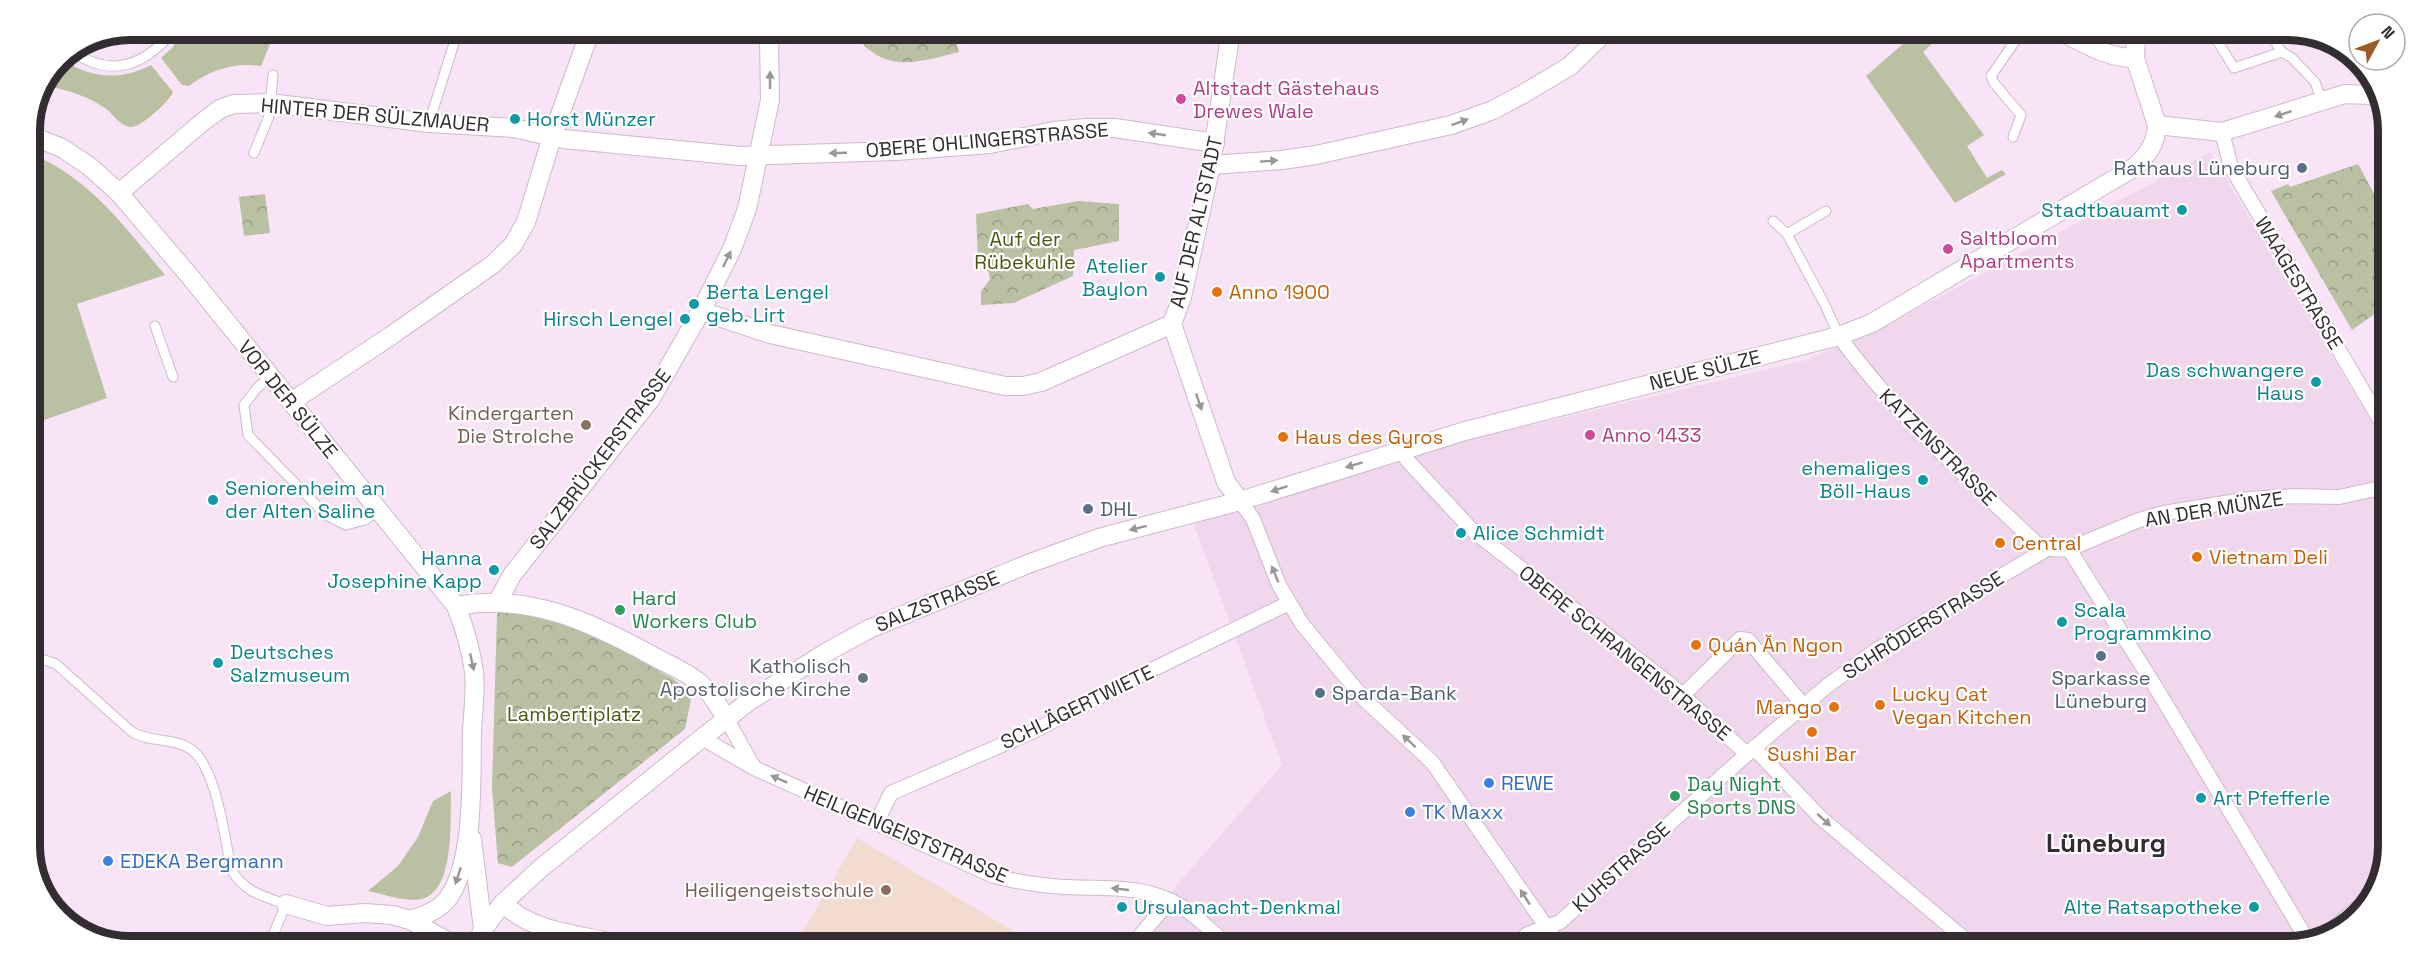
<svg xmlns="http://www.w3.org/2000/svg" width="2419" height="977" viewBox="0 0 2419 977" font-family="'Space Grotesk',sans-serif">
  <defs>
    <pattern id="park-crowns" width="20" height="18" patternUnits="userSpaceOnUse" patternTransform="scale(1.5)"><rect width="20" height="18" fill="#bac1a3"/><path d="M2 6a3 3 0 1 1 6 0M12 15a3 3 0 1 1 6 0" fill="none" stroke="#989d85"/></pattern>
  </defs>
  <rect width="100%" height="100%" fill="#f8e4f6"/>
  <path fill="#f0d7ee" d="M2210,152l176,294 -4,439 -37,45 -56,17 -1163,-4 156,-178 -90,-246 225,-67 389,-92 62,-25z"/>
  <path fill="#f2dccf" d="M857,838l177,105 -237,-1z"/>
  <g fill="#bac1a3">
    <path d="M178,37h87l5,7 -9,22c-27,-4 -51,4 -72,20l-7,-1 -21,-27 12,-11z"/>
    <path d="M1911,37h14l6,8 -8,7 61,83 -17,11 20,32 15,-8 4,4 -51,29 -89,-127z"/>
    <path d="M61,58c28,21 60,23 90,7l22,27c-3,9 -33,36 -42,35 -12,-1 -18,-14 -26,-19 -18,-12 -38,-18 -58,-22z"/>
    <path d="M30,153c61,26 94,73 135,122l-88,29 30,94 -77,27z"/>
    <path d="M451,791c-1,26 4,92 -24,106 -15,8 -43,-3 -59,-6l30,-25 20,-29 15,-36z"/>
  </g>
  <g fill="url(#park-crowns)">
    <path d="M954,37l5,15c-39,10 -74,22 -102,-15z"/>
    <path d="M2358,164l30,55v30l-8,5 7,12v39l-35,25 -81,-139 17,-7 2,3z"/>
    <path d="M265,194l5,39 -26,3 -5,-39z"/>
    <path d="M1079,201l40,3v37l-45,9 -1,26 -59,27 -33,2v-13l9,-13 -1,-6 -11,-11 -2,-48 52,-10 5,5z"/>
    <path d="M508,609l60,11 104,58 9,7 10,14 -6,30 -173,138 -14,-4 -6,-75 5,-174z"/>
  </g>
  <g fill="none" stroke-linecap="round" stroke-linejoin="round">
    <g stroke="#cdbacb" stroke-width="11">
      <g id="service">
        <path d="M2215,37l19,31 48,-16"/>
        <path d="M2272,37l10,15 10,6 23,24 7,19"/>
        <path d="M72,51c35,25 67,18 96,-14"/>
        <path d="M429,123l27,-86"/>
        <path d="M2013,137l8,-22 -27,-32 -3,-7 27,-39"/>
        <path d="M254,153l15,-37 4,-41"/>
        <path d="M1826,211l-39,23 37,69 15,33"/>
        <path d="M1773,221l14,13"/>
        <path d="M155,326l18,51"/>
        <path d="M271,376l-14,12 -13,17 4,30 78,80 20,10 19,-5 13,-9"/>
        <path d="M30,655l26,9 76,68c19,11 38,5 57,16 27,15 36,91 42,121 13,23 31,27 55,35l-15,36"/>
      </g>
    </g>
    <g stroke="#cdbacb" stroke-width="16">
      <g id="pedestrian">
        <path d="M2222,132l9,35 155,263"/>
        <path d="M1839,336c56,78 128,141 197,207 11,6 20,8 33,6l70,-29 25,-7 85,-14 45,-3 45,1 46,-10"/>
        <path d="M1403,450l4,10 65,70 199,155 76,69"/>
        <path d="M1240,501l13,18 26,66 23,39 62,75 68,63 127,183"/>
        <path d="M2069,549l92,147 147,245"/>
        <path d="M1682,696l58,-57 8,1 56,66"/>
        <path d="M726,718l27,48"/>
        <path d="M702,738l52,30 240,108c24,6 47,10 73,11 34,2 72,-2 104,14 21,10 37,27 54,42"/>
        <path d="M1754,748l67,70 152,128"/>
        <path d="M877,822l14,-29 143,-62 97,-51 158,-77"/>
        <path d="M2324,936l50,-42"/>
        <path d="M1134,943l36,-43"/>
        <path d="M1516,944l12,-10 32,-12 187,-168 80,-68 48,-35 172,-102"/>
      </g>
    </g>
    <g stroke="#cdbacb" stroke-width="20">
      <g id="minor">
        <path d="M1230,37l-19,128 -29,132 -10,27 54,158 14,19"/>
        <path d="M2071,37c22,11 40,21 64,21"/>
        <path d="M2157,125l65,7 123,-38 25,1 10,3"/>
        <path d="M30,135l32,13 27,18 30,27 73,86 264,327c8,20 15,44 18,66 2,19 -1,40 -2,59 -1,47 3,127 -23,166 -9,13 -25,19 -39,23"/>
        <path d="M1211,165l71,-5 34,-5 135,-30 42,-15 30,-16 47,-28 30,-29"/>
        <path d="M119,193l86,-73 15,-11 14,-5 36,-1 159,20 84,5 51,11 176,17 156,-5 94,-7 64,-13 32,-3h29l100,15"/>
        <path d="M701,311l69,23 235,52h18l18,-4 131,-58"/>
        <path d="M291,402l101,-67 100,-70 21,-20 13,-23 26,-85 36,-100"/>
        <path d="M497,603l15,-28 138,-175 51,-89 31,-62 15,-40 23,-109 -1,-63"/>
        <path d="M456,606c72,-13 133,15 195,49 16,9 37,17 51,30 10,9 17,22 24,33"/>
        <path d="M472,839l11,90"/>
        <path d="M503,903c27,27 65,30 101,38"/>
        <path d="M286,904l41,12 38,-3 27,2 18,5 37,21"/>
        <path d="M478,941l5,-12 20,-26 38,-35 161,-130 46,-36 77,-49 44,-24 159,-65 71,-26 141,-37 225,-70 374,-95 33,-13 261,-155c15,-13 23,-24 24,-43l-22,-67 1,-21"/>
      </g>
    </g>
    <use href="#service" stroke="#fff" stroke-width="9"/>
    <use href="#pedestrian" stroke="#fff" stroke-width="14"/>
    <use href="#minor" stroke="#fff" stroke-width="18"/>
  </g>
  <defs><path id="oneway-solid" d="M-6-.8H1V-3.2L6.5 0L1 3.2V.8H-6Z" transform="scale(1.5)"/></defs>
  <g fill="#9a9699">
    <use href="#oneway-solid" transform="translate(770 80) rotate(-90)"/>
    <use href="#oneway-solid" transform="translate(2283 114) rotate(162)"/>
    <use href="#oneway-solid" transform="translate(1460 122) rotate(-20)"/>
    <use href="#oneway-solid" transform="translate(1157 134) rotate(-172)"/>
    <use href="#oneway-solid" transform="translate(838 153) rotate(178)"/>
    <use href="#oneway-solid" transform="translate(1269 161) rotate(-4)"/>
    <use href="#oneway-solid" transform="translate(727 259) rotate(-64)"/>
    <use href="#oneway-solid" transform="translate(1199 402) rotate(71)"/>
    <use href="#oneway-solid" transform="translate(1354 465) rotate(163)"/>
    <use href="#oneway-solid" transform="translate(1279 489) rotate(162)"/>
    <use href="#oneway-solid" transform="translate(1138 528) rotate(166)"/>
    <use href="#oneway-solid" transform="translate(1275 574) rotate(-112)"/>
    <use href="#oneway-solid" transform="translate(472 662) rotate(78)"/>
    <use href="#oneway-solid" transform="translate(1409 741) rotate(-137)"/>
    <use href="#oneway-solid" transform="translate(779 779) rotate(-156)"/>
    <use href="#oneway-solid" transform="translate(1824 820) rotate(42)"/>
    <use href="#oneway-solid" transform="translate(458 876) rotate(108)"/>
    <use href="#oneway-solid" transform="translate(1120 889) rotate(-174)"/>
    <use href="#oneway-solid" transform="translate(1525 897) rotate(-123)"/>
  </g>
  <g fill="#d1479c" stroke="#fff" stroke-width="2">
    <circle cx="1181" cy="99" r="6"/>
    <circle cx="1948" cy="249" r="6"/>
    <circle cx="1590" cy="435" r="6"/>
  </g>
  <g fill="#0f9aa8" stroke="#fff" stroke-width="2">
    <circle cx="515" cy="119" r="6"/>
    <circle cx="2182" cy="210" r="6"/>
    <circle cx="1160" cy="277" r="6"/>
    <circle cx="694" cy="304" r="6"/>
    <circle cx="685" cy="319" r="6"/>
    <circle cx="2316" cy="382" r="6"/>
    <circle cx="1923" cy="480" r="6"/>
    <circle cx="213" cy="500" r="6"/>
    <circle cx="1461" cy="533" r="6"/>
    <circle cx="494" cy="570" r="6"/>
    <circle cx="2062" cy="622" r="6"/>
    <circle cx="218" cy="663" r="6"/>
    <circle cx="2201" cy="798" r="6"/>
    <circle cx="1122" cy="907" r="6"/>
    <circle cx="2254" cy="907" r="6"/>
  </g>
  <g fill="#5c6f8a" stroke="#fff" stroke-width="2">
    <circle cx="2302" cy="168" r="6"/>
    <circle cx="1088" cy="509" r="6"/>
    <circle cx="2101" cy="656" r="6"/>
    <circle cx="1320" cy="693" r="6"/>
  </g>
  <g fill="#e8710a" stroke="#fff" stroke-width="2">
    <circle cx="1217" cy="292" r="6"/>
    <circle cx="1283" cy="437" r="6"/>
    <circle cx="2000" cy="543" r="6"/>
    <circle cx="2197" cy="557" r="6"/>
    <circle cx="1696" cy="645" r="6"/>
    <circle cx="1880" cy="705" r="6"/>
    <circle cx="1834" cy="707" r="6"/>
    <circle cx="1812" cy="732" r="6"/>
  </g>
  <g fill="#8d6e63" stroke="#fff" stroke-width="2">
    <circle cx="586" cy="425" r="6"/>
    <circle cx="886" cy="890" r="6"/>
  </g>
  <g fill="#2e9e5b" stroke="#fff" stroke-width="2">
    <circle cx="620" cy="610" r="6"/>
    <circle cx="1675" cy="796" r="6"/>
  </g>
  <circle fill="#6b7280" stroke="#fff" stroke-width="2" cx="863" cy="678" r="6"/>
  <g fill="#3f7fe0" stroke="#fff" stroke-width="2">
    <circle cx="1489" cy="783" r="6"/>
    <circle cx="1410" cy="812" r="6"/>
    <circle cx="108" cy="861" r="6"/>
  </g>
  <g text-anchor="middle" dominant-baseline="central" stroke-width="4.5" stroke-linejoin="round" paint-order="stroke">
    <g font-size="20" fill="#b23c85" stroke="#fff" text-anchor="start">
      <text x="1193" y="88">Altstadt Gästehaus<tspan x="1193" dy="23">Drewes Wale</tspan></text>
      <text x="1960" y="238">Saltbloom<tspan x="1960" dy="23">Apartments</tspan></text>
      <text x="1602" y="435">Anno 1433</text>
    </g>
    <g font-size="20" fill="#342c33" stroke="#fff">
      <text transform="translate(375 115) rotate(5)">HINTER DER SÜLZMAUER</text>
      <text transform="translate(987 140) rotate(-5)">OBERE OHLINGERSTRASSE</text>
      <text transform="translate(1196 222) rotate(-77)">AUF DER ALTSTADT</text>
      <text transform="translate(2299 283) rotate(59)">WAAGESTRASSE</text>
      <text transform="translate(1705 370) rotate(-14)">NEUE SÜLZE</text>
      <text transform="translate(288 399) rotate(51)">VOR DER SÜLZE</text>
      <text transform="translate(1938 447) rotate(45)">KATZENSTRASSE</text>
      <text transform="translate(600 459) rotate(-53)">SALZBRÜCKERSTRASSE</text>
      <text transform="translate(2214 509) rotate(-9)">AN DER MÜNZE</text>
      <text transform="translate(937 601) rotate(-22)">SALZSTRASSE</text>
      <text transform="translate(1923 625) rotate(-32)">SCHRÖDERSTRASSE</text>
      <text transform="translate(1625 653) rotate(39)">OBERE SCHRANGENSTRASSE</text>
      <text transform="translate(1077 707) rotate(-26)">SCHLÄGERTWIETE</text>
      <text transform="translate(906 834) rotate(23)">HEILIGENGEISTSTRASSE</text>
      <text transform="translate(1621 867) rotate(-42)">KUHSTRASSE</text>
    </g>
    <g font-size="20" fill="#0d838f" stroke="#fff" text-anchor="start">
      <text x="527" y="119">Horst Münzer</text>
      <text x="2170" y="210" text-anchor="end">Stadtbauamt</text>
      <text x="1148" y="266" text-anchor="end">Atelier<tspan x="1148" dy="23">Baylon</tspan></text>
      <text x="706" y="292">Berta Lengel<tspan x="706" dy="23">geb. Lirt</tspan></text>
      <text x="673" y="319" text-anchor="end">Hirsch Lengel</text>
      <text x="2304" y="370" text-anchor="end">Das schwangere<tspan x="2304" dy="23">Haus</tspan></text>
      <text x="1911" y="468" text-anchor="end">ehemaliges<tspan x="1911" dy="23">Böll-Haus</tspan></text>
      <text x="225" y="488">Seniorenheim an<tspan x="225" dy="23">der Alten Saline</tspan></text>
      <text x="1473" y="533">Alice Schmidt</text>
      <text x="482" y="558" text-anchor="end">Hanna<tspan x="482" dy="23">Josephine Kapp</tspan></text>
      <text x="2074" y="610">Scala<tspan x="2074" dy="23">Programmkino</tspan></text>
      <text x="230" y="652">Deutsches<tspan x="230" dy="23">Salzmuseum</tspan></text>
      <text x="2213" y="798">Art Pfefferle</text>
      <text x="1134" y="907">Ursulanacht-Denkmal</text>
      <text x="2242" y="907" text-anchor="end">Alte Ratsapotheke</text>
    </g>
    <g font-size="20" fill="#4e5e75" stroke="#fff" text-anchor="start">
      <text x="2290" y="168" text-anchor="end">Rathaus Lüneburg</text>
      <text x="1100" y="509">DHL</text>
      <text x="2101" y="678" text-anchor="middle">Sparkasse<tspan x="2101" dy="23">Lüneburg</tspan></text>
      <text x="1332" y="693">Sparda-Bank</text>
    </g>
    <g font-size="20" fill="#4d5711" stroke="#fff">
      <text x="1025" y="239">Auf der<tspan x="1025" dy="23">Rübekuhle</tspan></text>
      <text x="574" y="714">Lambertiplatz</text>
    </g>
    <g font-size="20" fill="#c56008" stroke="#fff" text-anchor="start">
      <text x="1229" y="292">Anno 1900</text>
      <text x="1295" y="437">Haus des Gyros</text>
      <text x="2012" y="543">Central</text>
      <text x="2209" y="557">Vietnam Deli</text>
      <text x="1708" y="645">Quán Ăn Ngon</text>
      <text x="1892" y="694">Lucky Cat<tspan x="1892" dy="23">Vegan Kitchen</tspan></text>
      <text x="1822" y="707" text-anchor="end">Mango</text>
      <text x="1812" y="754" text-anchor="middle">Sushi Bar</text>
    </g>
    <g font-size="20" fill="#785e54" stroke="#fff" text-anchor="end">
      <text x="574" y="413">Kindergarten<tspan x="574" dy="23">Die Strolche</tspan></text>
      <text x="874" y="890">Heiligengeistschule</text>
    </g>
    <g font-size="20" fill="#27864d" stroke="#fff" text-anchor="start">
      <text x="632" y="598">Hard<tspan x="632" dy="23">Workers Club</tspan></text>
      <text x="1687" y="784">Day Night<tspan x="1687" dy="23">Sports DNS</tspan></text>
    </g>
    <g font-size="20" fill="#5b616d" stroke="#fff" text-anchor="end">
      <text x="851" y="666">Katholisch<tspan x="851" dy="23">Apostolische Kirche</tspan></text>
    </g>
    <g font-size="20" fill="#366cbe" stroke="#fff" text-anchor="start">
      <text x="1501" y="783">REWE</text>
      <text x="1422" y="812">TK Maxx</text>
      <text x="120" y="861">EDEKA Bergmann</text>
    </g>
    <g font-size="26" font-weight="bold" fill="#342c33" stroke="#fff">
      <text x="2106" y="843">Lüneburg</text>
    </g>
  </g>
  <path d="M0 0H2419V977H0ZM130 40H2288A90 90 0 0 1 2378 130V846A90 90 0 0 1 2288 936H130A90 90 0 0 1 40 846V130A90 90 0 0 1 130 40Z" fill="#fff" fill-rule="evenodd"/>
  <path fill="none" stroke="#342c33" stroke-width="8" d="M130 40H2288A90 90 0 0 1 2378 130V846A90 90 0 0 1 2288 936H130A90 90 0 0 1 40 846V130A90 90 0 0 1 130 40Z"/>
  <g transform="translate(2377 42) rotate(49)"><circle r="28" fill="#ffffff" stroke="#aeabad" stroke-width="1.5"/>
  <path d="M0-4.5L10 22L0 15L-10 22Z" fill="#9b5b24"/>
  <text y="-9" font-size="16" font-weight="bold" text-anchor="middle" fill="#342c33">N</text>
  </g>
</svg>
